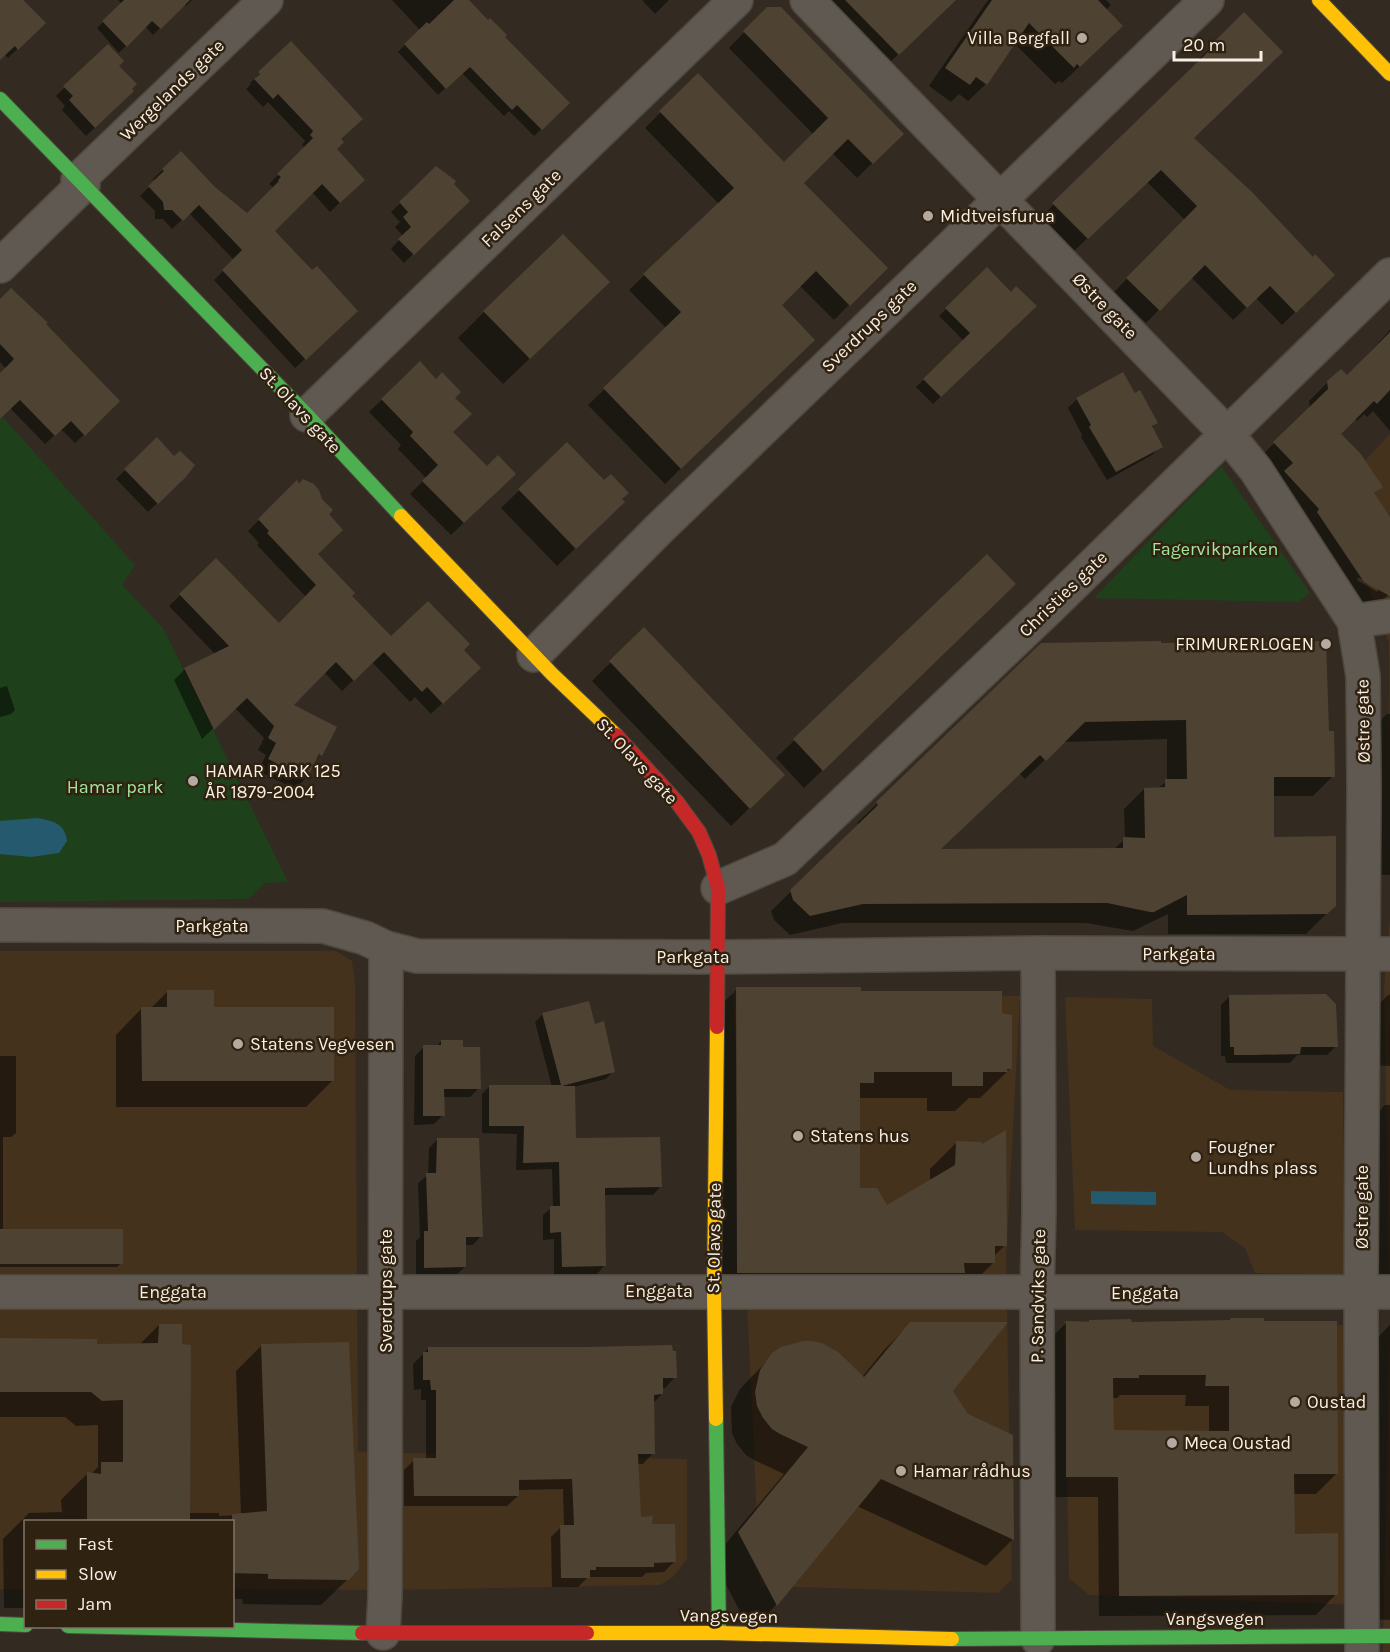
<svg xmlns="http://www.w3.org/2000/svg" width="1390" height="1652" viewBox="0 0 1390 1652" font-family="Karla,sans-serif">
  <rect width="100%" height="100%" fill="#332b21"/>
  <g fill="#44321d">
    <path d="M1390,434v405l-1,-196 -20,-56 -52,-76z"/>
    <path d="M1390,917v396l-6,-324z"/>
    <path d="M0,951h336l16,10 3,23 3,468 329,7v100l-14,18 -13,8 -268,5 -159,-1 -1,-67h-206l-1,67h-25z"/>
    <path d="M733,992l287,4 -14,262 6,321 -14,14 -238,-7z"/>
    <path d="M1065,997l87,2 1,47 77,44 113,2 2,183 -90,-2 -10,-25 -23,-16 -147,-2z"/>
    <path d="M1064,1321l284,4 10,280 -269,-10 -20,-17z"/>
    <path d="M1390,1324v328h-7l1,-62z"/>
  </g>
  <g fill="#1e411c">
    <path d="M0,414l135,151 -13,20 41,43 125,254 -23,1 -17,16 -248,3z"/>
    <path d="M1221,466l89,127 -12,9 -204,-4z"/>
  </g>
  <g fill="#24596e">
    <path d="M37,818c16,3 28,5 30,23l-8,12 -28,4 -31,-3v-33z"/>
    <path d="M1091,1191l65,1v13l-65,-1z"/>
  </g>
  <g fill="#0007" fill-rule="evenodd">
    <path d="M2,0h17l24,24 -35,34 -8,-9v-47z"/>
    <path d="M118,0h74l-6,6 -2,-2 -31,31 -8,-9 -26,27 -22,-25 25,-24z"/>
    <path d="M392,0h74l102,103 -34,33 -25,-25 -5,5 -42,-43 -24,22 -40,-43 22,-22z"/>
    <path d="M642,0h27l-14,14z"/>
    <path d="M812,0h142l-73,71z"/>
    <path d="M988,0h118l5,5 -5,5 -2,33 -42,40 -3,-2 -4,3 -41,-41 -28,41 -18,17 -9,-7 -8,8 -22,-16z"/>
    <path d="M767,9l135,125 -45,44 -25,-25 -30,30 84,85 -52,52 -35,-35 -19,20 17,50 -132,129 -77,-79 79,-76 -38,-39 90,-86 -74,-76 53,-53 86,89 29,-30 -84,-86z"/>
    <path d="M1244,14l-52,124 121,121 20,16 -51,50 -26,-27 -23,22 -42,-43 -45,46 -32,-31 71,-72 -38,-38 -73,69 -33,-34 158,-154 -2,-2z"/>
    <path d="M291,43l48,96 -4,10 19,40 -24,23 -18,-20 -39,39 74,89 -52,48 -81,-88 20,-20 -45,-47 -17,16 -9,-10h-8v-8l-15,-15 15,-15 -2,-2 28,-26 33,35 33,27 24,-24 -1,-1 3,-3 -4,-3 36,-36 -3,-3 3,-4 -37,-39 -5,5 -17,-18 5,-5 -1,-1z"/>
    <path d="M107,46l25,45 -46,45 -24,-26 3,-4 -9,-10z"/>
    <path d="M437,168l30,33 -63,62 -13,-14 12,-13 -8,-9 5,-5 -9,-10z"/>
    <path d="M987,269l24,25 23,12 -101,98 -17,-17 48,-46 -25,-25z"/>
    <path d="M0,301l44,23 74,77 -43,42 -14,-14 -16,15 -35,-36 -10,10v-43l6,-6 -6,-7z"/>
    <path d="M582,308l-79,76 -45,-46 26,-26z"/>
    <path d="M1390,330v101l-17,-20 -6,6 -3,-3 -7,7 -2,-3 -16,16 42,53 -8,7 17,25v74l-14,14h-18l-102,-146 54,-53 -1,-7 19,-19 19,-5zM1358,577l20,11v4l-21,-12z"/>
    <path d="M420,363l33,35 -1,34 49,55 -50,48 -41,-41 16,-16 -28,-29 3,-4 -32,-33z"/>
    <path d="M1134,395l22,28 -5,5 10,18 -9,9 -45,25 -26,-43 1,-2 -14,-27 9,-9z"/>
    <path d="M157,439l28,37 -37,36 -32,-33z"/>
    <path d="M567,444l56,58 -66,64 -56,-58z"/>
    <path d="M297,482l30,32 -11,40 34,42 41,43 71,11 17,18 -48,46 -16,-17 -5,5 -38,-40 -30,29 -18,-19 -33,34 44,22 -29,50 -11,11 -37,-18 8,-16 -8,-5 6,-12 -29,-30 -33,31 -28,-59 11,-11 30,-15 -46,-48 47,-46 63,65 27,-28 -49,-52 2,-2 -11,-12z"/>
    <path d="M987,556l9,47 -192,185 -28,-30z"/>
    <path d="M643,630l140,145 -52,51 -139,-145z"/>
    <path d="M1160,644l167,89 6,43 -20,20h-40v42l62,67 -29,29h-138v-20l-35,17 -47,-8h-244l-52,12 -16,-15 -3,-9 88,-86 -2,-2 185,-178zM1167,739v42l-10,8h-13l-20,20 1,30 -12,11h-175l81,-77 6,6 38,-37z"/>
    <path d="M7,686l8,24 -4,4 -11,3v-29z"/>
    <path d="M1387,714h3v161h-16l-2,-147z"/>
    <path d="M737,989l122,4 142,21 9,55 -30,29h-11l-14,13h-28v-13h-69v92l28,17 44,-25v-13l26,-26 49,102 -12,12v6l-26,26 -256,10v-284z"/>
    <path d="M167,992l46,17 120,71 -27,27h-190v-72l26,-27h9z"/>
    <path d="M1388,995h2v71l-22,-1 1,-51z"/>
    <path d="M1230,996l106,50 -9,9h-30l-7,8h-64l-1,-7h-4v-51z"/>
    <path d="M543,1014l51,11 19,46 -7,8 -33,8 2,53 85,47 -7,8h-49v71l-7,8h-43v-35l-11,1v-25l10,-8 -1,-38 -36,1 1,-36 -35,-1v-39l7,-7h63l-17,-65z"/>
    <path d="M441,1041l21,8 17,39 -9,9h-27v18l-9,9 -20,1 1,-69 9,-9h12z"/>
    <path d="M0,1056h16v77l-5,4h-8v94l118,32 -4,4h-117z"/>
    <path d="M1385,1105h5v182h-19l-5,-162z"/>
    <path d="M437,1140l44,96 -8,9h-9l1,22 -9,8 -40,1v-35l4,-4 -2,-54 10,-8 1,-27z"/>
    <path d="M1230,1319l106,155 -20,20h-23l1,41 42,59 -20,21 -217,1 -1,-119h-52v-154l21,-21h161zM1120,1395h66l-1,11h24v26h-97v-34h5z"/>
    <path d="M911,1323l56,92 45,21v104l-26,26 -129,-60 -81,99 -26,26 -37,-72 71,-85 -30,-14 -8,-5 -9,-11 -5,-11 -1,-26 9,-18 26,-27 96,15 22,-27z"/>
    <path d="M159,1325l29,188h31v3l22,-1 -5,-144 26,-26 86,234 -27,26 -78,-1 -1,-5h-10v-77h-206v86h-22l-1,-69 26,-26 33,-1 -1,-12 26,-26h4l7,-7v-42l-22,1 -11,-9h-65v-77l95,6 44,-1z"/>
    <path d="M1390,1325v295l-24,-1 1,-271z"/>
    <path d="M428,1349l247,28 -10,11h-3v6l-9,9v50l-10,11h-6l3,54 11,8 23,36 -10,10 -18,1 -4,4h-54l-10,10h-26l-1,-50 10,-10h3l-1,-38 -45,1v6l-11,10h-103v-36l10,-10h12v-60h-5v-11l-7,1 -1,-26z"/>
  </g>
  <g fill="#4e4232" fill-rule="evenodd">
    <path d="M0,0h23l23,23 -28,27 -3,-4 -15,14z"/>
    <path d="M124,0h66l-29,29 -9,-8 -25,26 -25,-26z"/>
    <path d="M454,0h15l19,20 2,-2 17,17 -2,2 65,66 -28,27 -25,-25 -5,5 -42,-43 -24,22 -42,-45 23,-22 2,2z"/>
    <path d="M845,0h111l-57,55z"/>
    <path d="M992,0h106l25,26 -43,41 -3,-3 -3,4 -45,-45 -42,62 -11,-8 -6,8 -25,-17z"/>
    <path d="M767,7h14l123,127 -31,30 -25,-25 -44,44 84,85 -38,38 -34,-35 -34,34 33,35 -134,129 -78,-81 78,-76 -38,-38 91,-86 -75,-77 39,-38 86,89 44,-44 -85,-87z"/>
    <path d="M1244,12l39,40 -89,86 59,55 60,64 2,-3 20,21 -39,38 -26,-27 -23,22 -42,-43 -45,46 -34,-33 71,-72 -36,-36 -73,69 -36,-36 159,-154 -2,-2z"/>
    <path d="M291,41l72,78 -22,20 3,3 -7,7 28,31 -25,23 -18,-19 -47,47 37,39 5,-4 41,45 -52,49 -84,-90 20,-20 -43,-45 -16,16 -11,-11h-8l-1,-8 -15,-16 16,-15 -2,-2 19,-18 34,36 32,26 32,-32 -1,-1 3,-3 -4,-3 36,-36 -3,-3 3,-4 -35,-37 -5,5 -19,-20 6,-5 -2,-2z"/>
    <path d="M108,44l16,17 -5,5 18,18 -5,5 2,2 -39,37 -26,-28 4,-4 -10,-10z"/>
    <path d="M436,166l20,15 -2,3 16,17 -56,54 -16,-16 13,-12 -8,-10 5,-5 -9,-10z"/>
    <path d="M563,234l47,48 -80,77 -47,-48z"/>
    <path d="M987,267l24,25 5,-6 21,20 -96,91 -18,-18 47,-46 -25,-25z"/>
    <path d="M11,288l37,35 -2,1 74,77 -35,35 -14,-15 -16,15 -35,-36 -20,19v-46l14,-14 -14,-15v-45z"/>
    <path d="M1390,332v58l-13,14 -3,-3 -33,33 19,19 23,34 -9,6 16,24v79l-26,-14 -47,-70 2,-3 -35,-38 9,-8 -20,-21 55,-53 -1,-8 14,-12 6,6z"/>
    <path d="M420,361l16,18 6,-7 19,20 -6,6 17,16 -19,18 34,34 11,-11 18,19 -52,49 -42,-42 16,-16 -28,-29 3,-4 -32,-33z"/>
    <path d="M1123,372l12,21 5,-3 18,33 -6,3 11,21 -47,25 -27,-45 2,-2 -15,-27z"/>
    <path d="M157,437l17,19 6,-5 15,14 -9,12 -28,27 -34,-35z"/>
    <path d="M567,442l37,38 7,-6 18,19 -7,6 3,3 -49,47 -58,-60z"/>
    <path d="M303,479l11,5 5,6 3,9 11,11 -4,4 14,16 -25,24 37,39 -3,3 39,40 37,-35 42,43 -6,6 17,18 -38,36 -16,-17 -5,5 -38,-40 -30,29 -18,-19 -42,43 43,22 -15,29 -3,-2 -12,25 -39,-20 8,-16 -8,-5 6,-12 -27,-28 -33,32 -30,-62 45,-22 -50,-52 37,-36 63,65 37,-38 -49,-52 2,-2 -11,-12 39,-39 2,4z"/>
    <path d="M987,554l29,30 -193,187 -30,-32z"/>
    <path d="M644,627l141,148 -35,34 -141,-148z"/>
    <path d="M1161,641v2l165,-2 3,90h5l1,46h-61v60l62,-1v70l-9,8 -140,1v-20l-33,17h-4l-43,-9 -244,1 -53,12 -17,-16 -3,-10 88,-85 -2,-3 165,-159zM1186,720l1,59h-22v8l-21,1 1,50 -22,-1v11l-182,1 99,-94 6,6 39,-39z"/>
    <path d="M736,987h125v4h141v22l10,2v54h-5l1,3h-25v14h-31v-14h-78v11h-14v105h17l10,17 68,-40 1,-24 26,1v2l24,-14 1,116h-12v17h-31l1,10h-228z"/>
    <path d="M167,990h47v17h120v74h-192l-1,-74h26z"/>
    <path d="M1326,994l10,10 2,43h-37l-1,7 -47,1h-19v-8h-4l-1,-52z"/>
    <path d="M589,1001l6,23 9,-3 11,51 -53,14h13l1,52 84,-1 2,50 -57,1 1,78 -44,1 -1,-35 -11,1v-27h10l-1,-44 -36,1 1,-37h-35v-41h72l-19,-72z"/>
    <path d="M441,1040h22v7h17l1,42h-37l1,27h-22v-71h18z"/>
    <path d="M437,1138h42l4,99h-17v30l-42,1v-37h4l-2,-58h10z"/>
    <rect x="0" y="1229" width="123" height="35"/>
    <path d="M1230,1318h34v3h73l1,153h-44l1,60 43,-1v62l-219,1 -1,-119h-52v-156l23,1v-2l42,-1 1,3 98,-2zM1139,1375h67l-1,11h24v45l-115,-1 -1,-52h26z"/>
    <path d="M910,1322h98l-55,69 15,23 45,21 1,105 -133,-61 -104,127 -39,-74 70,-85 -28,-13 -8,-5 -9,-11 -6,-12 -2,-14 5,-22 12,-17 9,-6 22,-6h9l10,2 16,9 26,25z"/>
    <path d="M159,1324h23v20l9,1 -1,176h-103v-49l14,2v-12h22v-62l-21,1 -11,-9h-91v-54l97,1v5l61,-1z"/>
    <path d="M349,1342l10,227 -10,11 -81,-1v-5l-36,-1v-59l35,-3 -6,-167z"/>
    <path d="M672,1345l1,6h3l1,27h-14v16l-9,1 1,59h-17l3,63 12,-1 -1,8h23l1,38 -22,1v4h-58v3h-6v8h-29l-1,-53h14l-2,-46 -53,1v16h-105l-1,-38h23v-68h-5l-1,-10h-7v-28h5v-5h159z"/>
  </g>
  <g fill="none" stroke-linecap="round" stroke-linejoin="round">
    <g stroke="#4f483f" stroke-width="36">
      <g id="street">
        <path d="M807,0l420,434 29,36 98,151 9,55 1,111 -3,506 1,359"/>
        <path d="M78,180l188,-180"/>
        <path d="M0,266l83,-81"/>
        <path d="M307,415l429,-415"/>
        <path d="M1354,621l36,-5"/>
        <path d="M534,655l125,-126 548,-529"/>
        <path d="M718,888l67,-29 263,-250 342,-334"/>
        <path d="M0,925l323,1 42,12 21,10 31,8 300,1 321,-4 352,1"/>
        <path d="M1038,953l1,259 -2,82 1,345"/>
        <path d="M0,1292h1390"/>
        <path d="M383,1633l2,-37 1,-648"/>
      </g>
    </g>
    <g stroke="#4f483f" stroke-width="16">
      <g id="fast">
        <path d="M0,99l307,316 94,101"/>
        <path d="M716,1419l3,214"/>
        <path d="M0,1624l26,1"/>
        <path d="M68,1626l294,7"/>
        <path d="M952,1639l438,-3"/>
      </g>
    </g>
    <g stroke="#4f483f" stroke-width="16">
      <g id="slow">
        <path d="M1319,0l71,74"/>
        <path d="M401,516l151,158 64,61"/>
        <path d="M716,1419l-2,-128 3,-264"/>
        <path d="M587,1633h132l233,6"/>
      </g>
    </g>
    <g stroke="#4f483f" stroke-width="16">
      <g id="jam">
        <path d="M616,735l61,67 22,30 10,23 9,33 -1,139"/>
        <path d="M362,1633h225"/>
      </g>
    </g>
    <use href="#street" stroke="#5f5951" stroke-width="33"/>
    <use href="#fast" stroke="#4caf50" stroke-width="14"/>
    <use href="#slow" stroke="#ffc107" stroke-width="14"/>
    <use href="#jam" stroke="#c62828" stroke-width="14"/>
  </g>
  <g fill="#b4aaa0" stroke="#302211" stroke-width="2">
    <circle cx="1082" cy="38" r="6"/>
    <circle cx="928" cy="216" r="6"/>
    <circle cx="1326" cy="644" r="6"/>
    <circle cx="193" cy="781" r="6"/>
    <circle cx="238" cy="1044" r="6"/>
    <circle cx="798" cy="1136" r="6"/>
    <circle cx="1196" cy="1157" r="6"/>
    <circle cx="1295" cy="1402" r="6"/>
    <circle cx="1172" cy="1443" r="6"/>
    <circle cx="901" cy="1471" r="6"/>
  </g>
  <g text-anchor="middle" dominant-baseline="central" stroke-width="5" stroke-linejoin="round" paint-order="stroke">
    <g font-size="18" fill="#f9efe5" stroke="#302211" text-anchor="start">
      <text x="1070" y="38" text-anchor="end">Villa Bergfall</text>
      <text x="940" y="216">Midtveisfurua</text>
      <text x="1314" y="644" text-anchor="end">FRIMURERLOGEN</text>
      <text x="205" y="771">HAMAR PARK 125<tspan x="205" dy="21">ÅR 1879-2004</tspan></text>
      <text x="250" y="1044">Statens Vegvesen</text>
      <text x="810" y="1136">Statens hus</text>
      <text x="1208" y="1147">Fougner<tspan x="1208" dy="21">Lundhs plass</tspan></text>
      <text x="1307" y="1402">Oustad</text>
      <text x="1184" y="1443">Meca Oustad</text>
      <text x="913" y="1471">Hamar rådhus</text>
    </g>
    <g font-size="18" fill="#f9efe5" stroke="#302211">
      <text transform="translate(172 90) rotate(-44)">Wergelands gate</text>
      <text transform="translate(521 208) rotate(-44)">Falsens gate</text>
      <text transform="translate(1105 306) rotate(46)">Østre gate</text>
      <text transform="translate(869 326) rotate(-44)">Sverdrups gate</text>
      <text transform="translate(300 410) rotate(47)">St. Olavs gate</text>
      <text transform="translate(1063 594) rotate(-44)">Christies gate</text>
      <text transform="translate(1363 721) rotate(-91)">Østre gate</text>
      <text transform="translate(637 761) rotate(47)">St. Olavs gate</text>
      <text x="212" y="926">Parkgata</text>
      <text x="1179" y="954">Parkgata</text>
      <text x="693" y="957">Parkgata</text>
      <text transform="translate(1362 1207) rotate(-90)">Østre gate</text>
      <text transform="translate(714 1238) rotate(-89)">St. Olavs gate</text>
      <text transform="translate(386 1291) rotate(-90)">Sverdrups gate</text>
      <text x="659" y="1291">Enggata</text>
      <text x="173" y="1292">Enggata</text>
      <text x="1145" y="1293">Enggata</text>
      <text transform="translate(1038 1296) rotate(-89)">P. Sandviks gate</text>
      <text transform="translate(729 1616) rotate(1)">Vangsvegen</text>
      <text x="1215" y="1619">Vangsvegen</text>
    </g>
    <g font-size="18" fill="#a0e69e" stroke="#302211">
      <text x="1215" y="549">Fagervikparken</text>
      <text x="115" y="787">Hamar park</text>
    </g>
  </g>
  <rect x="24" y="1520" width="210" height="108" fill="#302211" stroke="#807466" stroke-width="1.5"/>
  <rect x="36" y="1540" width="30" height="9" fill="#4caf50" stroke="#807466" stroke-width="1.5"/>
  <text x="78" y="1550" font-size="18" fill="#f9efe5">Fast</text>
  <rect x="36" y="1570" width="30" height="9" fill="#ffc107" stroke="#807466" stroke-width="1.5"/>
  <text x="78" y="1580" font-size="18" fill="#f9efe5">Slow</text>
  <rect x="36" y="1600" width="30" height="9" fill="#c62828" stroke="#807466" stroke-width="1.5"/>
  <text x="78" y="1610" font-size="18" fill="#f9efe5">Jam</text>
  <path d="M1174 51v9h87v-9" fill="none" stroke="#f9efe5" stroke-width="3"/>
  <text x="1183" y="51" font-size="18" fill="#f9efe5" stroke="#302211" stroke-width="4.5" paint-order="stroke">20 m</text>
</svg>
